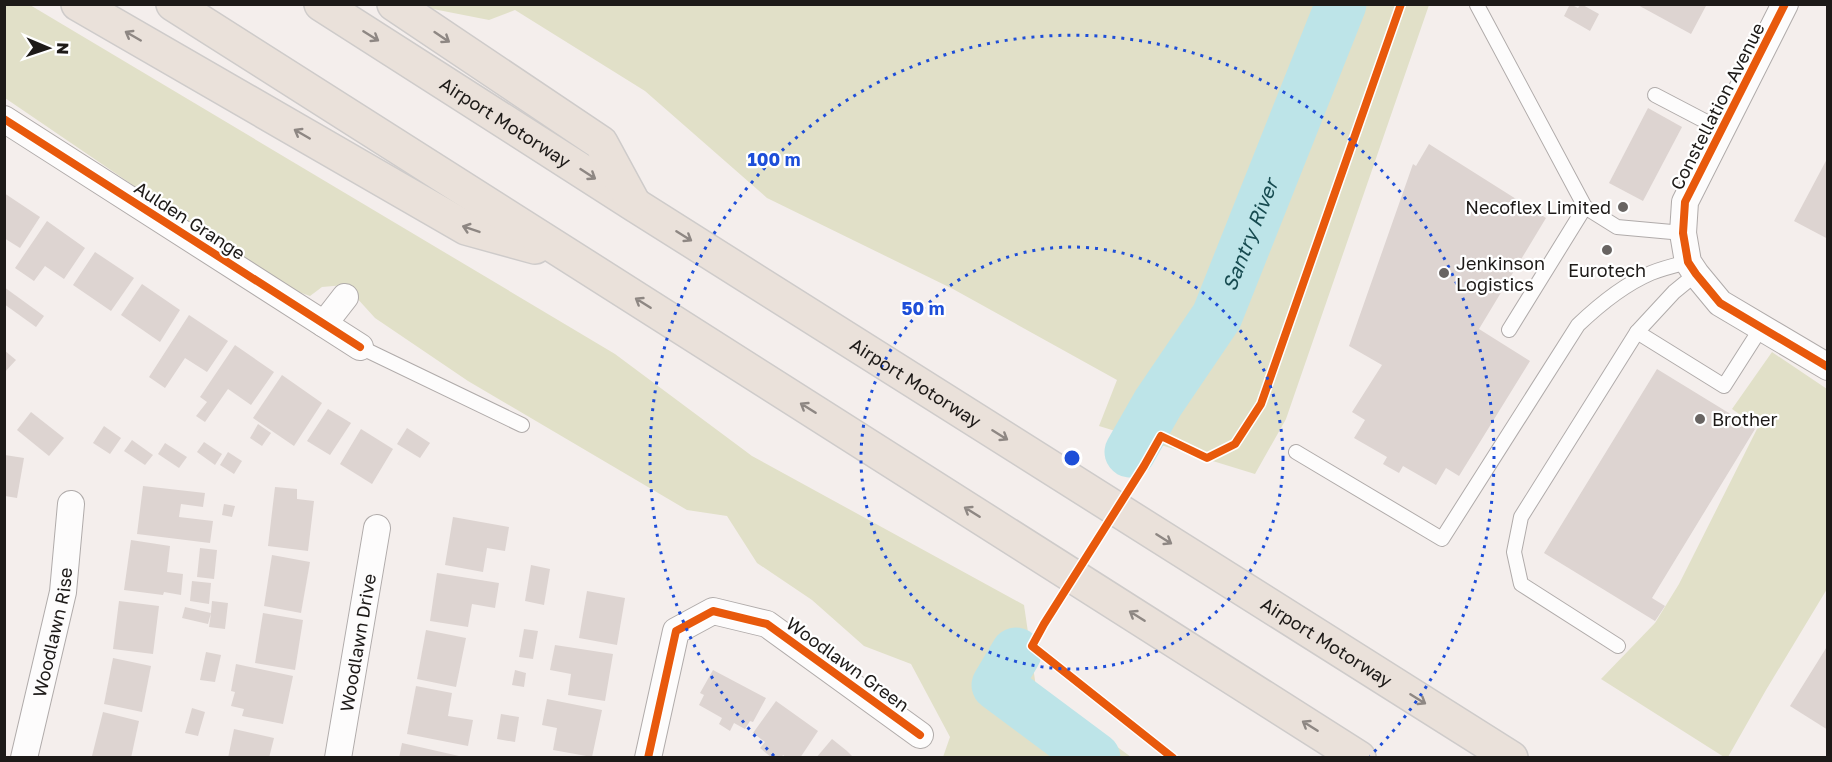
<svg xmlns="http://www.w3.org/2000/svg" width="1832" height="762" viewBox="0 0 1832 762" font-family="'Golos Text',sans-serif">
  <rect width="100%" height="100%" fill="#f4eeec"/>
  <g fill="#e1e0c8">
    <path d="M4,5h26l585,349 137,102 272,149 12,82 95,70h-188l7,-20 -39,-73 -47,-18 -52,-46 -55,-37 -30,-47 -40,-6 -219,-129 -93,-63 -30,-33 -23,2 -12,9 -17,-6 -37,-21 -251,-171z"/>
    <path d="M426,5h1003l-143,414 -31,55 -156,-48 18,-46 -164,-91 -186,-91 -122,-107 -130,-81 -26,10 -56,-11z"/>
    <path d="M1772,352l55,37v200l-61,101 -38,67h-4l-123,-78 54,-56 24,-39 79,-157 -26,-18z"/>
  </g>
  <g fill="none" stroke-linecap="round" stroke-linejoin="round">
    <g stroke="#bde4e8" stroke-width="51">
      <path id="s1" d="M1130,452l28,-49 59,-87 124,-312"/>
      <path d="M1016,653l-19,32 98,73"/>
    </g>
  </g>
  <g fill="#ddd4d1">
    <path d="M1570,4l8,4 3,-4 18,10 -9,17 -26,-15z"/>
    <path d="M1636,4h71l-16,30z"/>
    <path d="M1648,108l34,19 -39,74 -34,-18z"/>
    <path d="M1429,144l117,74 -67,111 51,32 -71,115 -13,-8 -10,17 -33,-19 -4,7 -16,-9 4,-7 -33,-19 11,-18 -13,-8 30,-47 -33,-19 64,-182 3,2z"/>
    <path d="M1828,157v82l-34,-18z"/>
    <path d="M4,193l36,24 -20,31 -16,-10z"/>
    <path d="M47,221l38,27 -21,31 -19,-13 -11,15 -19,-13z"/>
    <path d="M95,252l39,26 -23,33 -38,-26z"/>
    <path d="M142,284l38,26 -20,32 -39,-27z"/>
    <path d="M4,287l40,29 -8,11 -32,-23z"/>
    <path d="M189,315l39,26 -21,31 -22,-14 -20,30 -16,-11z"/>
    <path d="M235,345l39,27 -23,33 -23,-16 -23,33 -9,-6 11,-14 -7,-5z"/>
    <path d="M4,350l12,10 -12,13z"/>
    <path d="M1657,369l98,60 -103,169 13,8 -10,15 -111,-68z"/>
    <path d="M282,375l40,28 -28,43 -41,-28z"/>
    <path d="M328,409l23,14 -21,32 -23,-14z"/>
    <path d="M31,412l33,26 -15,18 -32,-26z"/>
    <path d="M258,424l13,9 -9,13 -12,-8z"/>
    <path d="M104,426l17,12 -11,16 -17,-11z"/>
    <path d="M407,428l23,15 -10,15 -23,-14z"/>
    <path d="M361,429l32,20 -21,35 -32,-20z"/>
    <path d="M132,440l21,15 -8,10 -21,-14z"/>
    <path d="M204,442l18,12 -7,11 -18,-13z"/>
    <path d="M165,443l22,14 -8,11 -21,-14z"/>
    <path d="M228,452l14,9 -8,13 -14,-9z"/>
    <path d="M5,455l19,3 -7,40 -12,-2z"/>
    <path d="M143,486l62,7 -2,14 -22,-3 -2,13 34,4 -3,22 -73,-9z"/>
    <path d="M275,487l22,2v10l17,2 -6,50 -40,-5z"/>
    <path d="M224,504l11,2 -3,11 -10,-2z"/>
    <path d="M453,517l56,10 -4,24 -18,-3 -4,24 -38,-7z"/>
    <path d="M131,540l39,6 -3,26 16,2 -2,21 -17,-3 -1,3 -39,-5z"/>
    <path d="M200,548l17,2 -3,29 -17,-2z"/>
    <path d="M272,555l38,7 -9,51 -37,-7z"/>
    <path d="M531,565l19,4 -6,36 -19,-4z"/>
    <path d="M437,573l62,10 -4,25 -23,-4 -4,23 -38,-6z"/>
    <path d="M192,581l19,2 -2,21 -19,-3z"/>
    <path d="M587,591l38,7 -8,47 -38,-7z"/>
    <path d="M119,601l40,5 -6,48 -40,-5z"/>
    <path d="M212,601l16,2 -3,26 -16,-2 2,-14 -3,11 -26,-6 3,-11 26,6z"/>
    <path d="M263,613l40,7 -8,50 -40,-7z"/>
    <path d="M524,629l14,2 -5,28 -14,-2z"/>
    <path d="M426,630l40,8 -10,49 -39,-8z"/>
    <path d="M555,645l58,9 -8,47 -37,-6 3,-21 -21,-4z"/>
    <path d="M1828,645v85l-38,-24z"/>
    <path d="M206,652l15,3 -6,27 -15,-2z"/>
    <path d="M113,658l38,8 -9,46 -38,-8z"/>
    <path d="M236,664l57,12 -10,48 -41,-8 2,-7 -13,-3 4,-14 -4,-1z"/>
    <path d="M515,670l11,3 -2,14 -12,-2z"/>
    <path d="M713,670l53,28 -13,24 -3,-1 -5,8 -11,-6 -4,8 -11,-7 3,-6 -23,-13 5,-10 -4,-2z"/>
    <path d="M416,686l36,7 -4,23 25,4 -5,26 -61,-12z"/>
    <path d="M547,699l55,11 -10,47 -39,-7 4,-22 -15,-3z"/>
    <path d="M776,701l42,30 -18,27h-13l-4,-3 -2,3h-9l-12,-10 5,-6 -12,-9z"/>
    <path d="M192,708l13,4 -7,24 -13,-3z"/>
    <path d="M103,712l36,9 -8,37 -39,-2z"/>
    <path d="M501,714l18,3 -4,25 -18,-3z"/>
    <path d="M234,729l40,9 -5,20h-41z"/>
    <path d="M832,739l15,12 7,7h-38z"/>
    <path d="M402,743l57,13v2h-60z"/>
  </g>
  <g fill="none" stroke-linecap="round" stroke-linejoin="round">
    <g stroke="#b0abaa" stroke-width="16">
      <g id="lane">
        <path d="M1477,5l108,202 32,20 66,6"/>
        <path d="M1655,95l67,35"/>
        <path d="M1509,330l76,-123"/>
        <path d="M1637,332l87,54 37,-58"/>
        <path d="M360,347l162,78"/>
        <path d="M1296,452l146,87 136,-214c22,-21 45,-40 73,-52 12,-5 25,-8 37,-11"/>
        <path d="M1618,646l-97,-62 -7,-32 7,-35 116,-185 37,-40 22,-18"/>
      </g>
    </g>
    <g stroke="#b0abaa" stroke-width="28">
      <g id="street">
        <path d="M1785,4l-100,198 -2,31 5,29 8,12 24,29 108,64"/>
        <path d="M4,119l356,228"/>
        <path d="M324,324l21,-27"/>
        <path id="s2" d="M24,758l39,-166 8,-88"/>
        <path id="s3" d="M338,758l39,-230"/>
        <path d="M648,758l28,-127 37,-20 54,13 153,111"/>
      </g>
    </g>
    <g stroke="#cecbca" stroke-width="36">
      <g id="highway">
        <path d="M78,4l388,224 69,19"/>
        <path d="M173,4l1186,754"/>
        <path id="s4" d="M321,4l314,201 876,553"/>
        <path d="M394,4l207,139 32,59"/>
      </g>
    </g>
    <g stroke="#d5d4d2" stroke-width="4" stroke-dasharray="6 3" stroke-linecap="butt">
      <path d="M1144,466l17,-30 46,22 28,-14 26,-40 140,-400"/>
      <path d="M1044,624l-12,22 141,112"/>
    </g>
    <use href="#lane" stroke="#fdfcfc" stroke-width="14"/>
    <use href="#street" stroke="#fdfcfc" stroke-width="26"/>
    <use href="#highway" stroke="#eae1da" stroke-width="33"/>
    <g stroke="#fff" stroke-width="11">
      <g id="cycleway">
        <path d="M1785,4l-100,198 -2,31 5,29 8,12 24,29 108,64"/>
        <path d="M4,119l356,228"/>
        <path d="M648,758l28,-127 37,-20 54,13 153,111"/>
        <path d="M1173,758l-141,-112 12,-22 100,-158 17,-30 46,22 28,-14 26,-40 140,-400"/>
      </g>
    </g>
    <use href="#cycleway" stroke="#e8590c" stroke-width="8"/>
  </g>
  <defs><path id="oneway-shaft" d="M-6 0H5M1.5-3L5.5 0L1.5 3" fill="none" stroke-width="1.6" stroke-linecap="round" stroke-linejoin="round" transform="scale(1.5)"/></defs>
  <g stroke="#8e8783">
    <use href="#oneway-shaft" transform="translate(133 36) rotate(-150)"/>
    <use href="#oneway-shaft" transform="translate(371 36) rotate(32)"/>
    <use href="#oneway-shaft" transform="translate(442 37) rotate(34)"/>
    <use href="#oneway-shaft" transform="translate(302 134) rotate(-150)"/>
    <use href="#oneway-shaft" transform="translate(588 174) rotate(33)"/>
    <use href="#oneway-shaft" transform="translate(471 229) rotate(-161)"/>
    <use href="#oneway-shaft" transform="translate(684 236) rotate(32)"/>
    <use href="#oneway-shaft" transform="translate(643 303) rotate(-148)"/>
    <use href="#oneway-shaft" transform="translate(808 408) rotate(-148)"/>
    <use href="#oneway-shaft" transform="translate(1000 435) rotate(32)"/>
    <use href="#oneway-shaft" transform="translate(972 512) rotate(-148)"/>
    <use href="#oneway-shaft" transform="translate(1164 539) rotate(32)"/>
    <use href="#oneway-shaft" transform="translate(1137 616) rotate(-148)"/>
    <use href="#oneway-shaft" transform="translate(1418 699) rotate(32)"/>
    <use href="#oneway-shaft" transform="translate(1310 726) rotate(-148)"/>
  </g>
  <g fill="none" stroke="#1d4ed8" stroke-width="3" stroke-dasharray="3 6">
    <circle cx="1072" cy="458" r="211"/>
    <path d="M774 756A422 422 0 1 1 1370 756"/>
  </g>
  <g fill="#686462" stroke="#fff" stroke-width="2">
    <circle cx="1623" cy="207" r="6"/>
    <circle cx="1607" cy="250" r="6"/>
    <circle cx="1444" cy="273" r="6"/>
    <circle cx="1700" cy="419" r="6"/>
  </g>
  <g text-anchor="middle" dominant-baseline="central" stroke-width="4.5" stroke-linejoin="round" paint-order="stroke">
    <g font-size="18" fill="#1d1a18" stroke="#fff">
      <text transform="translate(1717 106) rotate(-63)">Constellation Avenue</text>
      <text stroke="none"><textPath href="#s4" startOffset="219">Airport Motorway</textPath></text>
      <text transform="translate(190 220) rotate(33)">Aulden Grange</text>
      <text stroke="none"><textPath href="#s4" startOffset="705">Airport Motorway</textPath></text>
      <text stroke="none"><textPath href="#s2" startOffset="129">Woodlawn Rise</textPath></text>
      <text stroke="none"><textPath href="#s4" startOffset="1191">Airport Motorway</textPath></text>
      <text stroke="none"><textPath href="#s3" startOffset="117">Woodlawn Drive</textPath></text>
      <text transform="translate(848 664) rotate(36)">Woodlawn Green</text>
    </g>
    <g font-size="18" fill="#1d1a18" stroke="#fff" text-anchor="start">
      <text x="1611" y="207" text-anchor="end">Necoflex Limited</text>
      <text x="1456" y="263">Jenkinson<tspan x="1456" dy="21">Logistics</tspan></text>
      <text x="1607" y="270" text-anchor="middle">Eurotech</text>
      <text x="1712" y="419">Brother</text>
    </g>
    <g font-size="20" font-style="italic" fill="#174b50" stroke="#fff">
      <text stroke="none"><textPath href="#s1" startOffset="249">Santry River</textPath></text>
    </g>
  </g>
  <circle cx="1072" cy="458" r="9" fill="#1d4ed8" stroke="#fff" stroke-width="3"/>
  <g font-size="18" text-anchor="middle" font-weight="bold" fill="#1d4ed8" stroke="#fff" stroke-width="4.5" stroke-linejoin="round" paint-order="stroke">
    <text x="774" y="166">100 m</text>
    <text x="923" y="315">50 m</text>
  </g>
  <rect width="1832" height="762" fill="none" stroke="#1d1a18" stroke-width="12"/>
  <g transform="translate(48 48) rotate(92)" stroke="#ffffff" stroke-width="4.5" paint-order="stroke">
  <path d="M0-4.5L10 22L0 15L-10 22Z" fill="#1d1a18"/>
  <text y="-9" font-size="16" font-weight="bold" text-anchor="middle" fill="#1d1a18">N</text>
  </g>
</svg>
